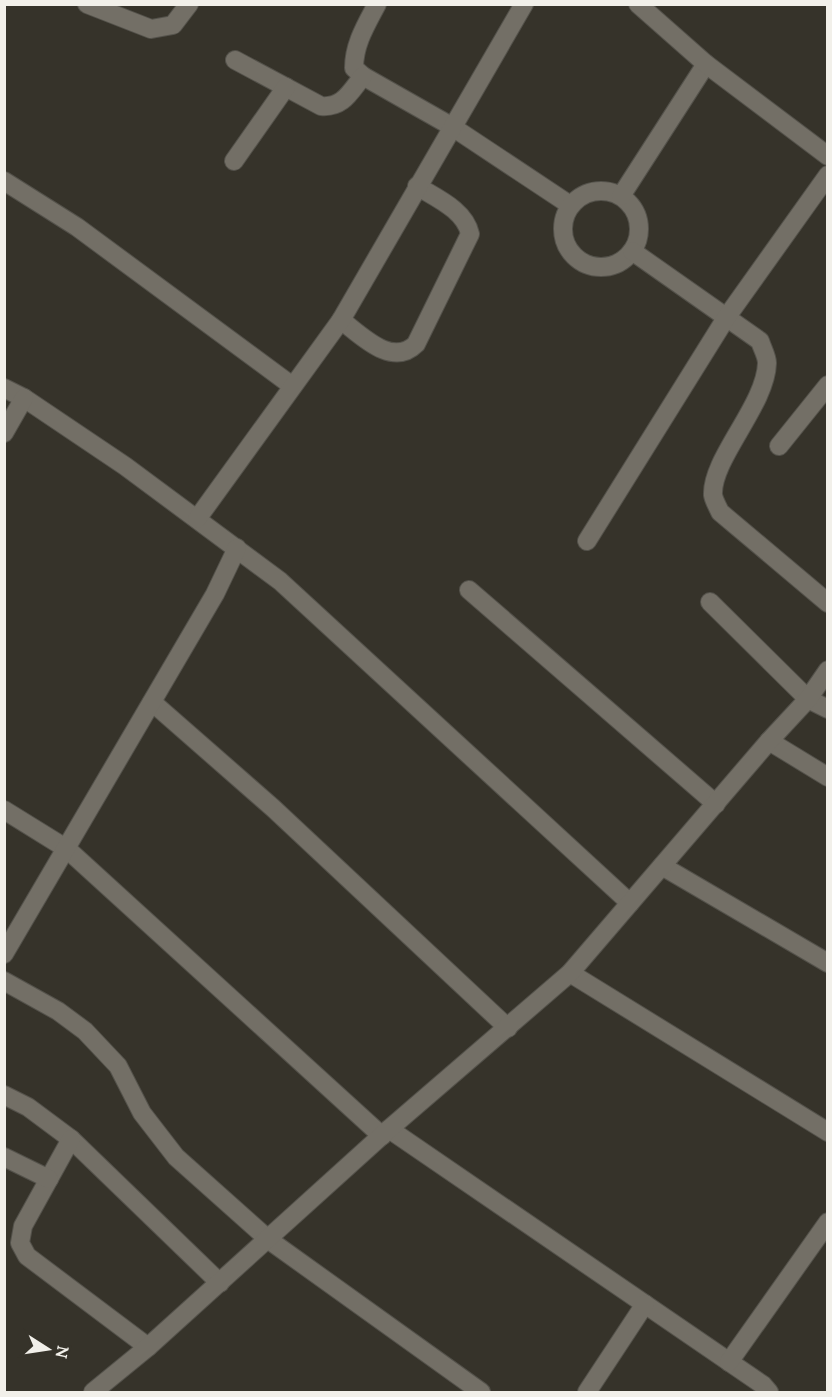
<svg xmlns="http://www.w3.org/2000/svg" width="832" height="1397" viewBox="0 0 832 1397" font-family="Lora,serif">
  <rect width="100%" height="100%" fill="#36332a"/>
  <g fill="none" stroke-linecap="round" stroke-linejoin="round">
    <g stroke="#54524b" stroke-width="20">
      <g id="minor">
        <path d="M87,4l64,25 22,-4 16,-21"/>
        <path d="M377,4c-11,21 -23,40 -23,64l9,8 88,50 119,79"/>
        <path d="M235,60l86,46c22,2 29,-14 42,-30"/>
        <path d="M234,161l52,-74"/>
        <path d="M4,181l73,46 214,158"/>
        <circle cx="601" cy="229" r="38"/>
        <path d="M621,196l85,-132"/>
        <path d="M632,251l128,90c2,7 7,15 7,22 -1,42 -56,96 -54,132 1,6 5,12 7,17l108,91"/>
        <path d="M341,320c20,15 51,48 75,24l54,-110c-5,-24 -34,-36 -53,-48"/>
        <path d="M4,388l20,10 101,68 155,115 350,322"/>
        <path d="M4,433l20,-35"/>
        <path d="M779,446l49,-61"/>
        <path d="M197,519l144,-199 183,-316"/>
        <path d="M587,541l139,-223 102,-143"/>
        <path d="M469,590l247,214"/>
        <path d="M710,602l98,97 20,10"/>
        <path d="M152,702l121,106 235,220"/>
        <path d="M769,741l59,36"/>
        <path d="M4,810l63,39 315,287"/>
        <path d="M662,866l166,97"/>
        <path d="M4,954l211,-360 22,-46"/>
        <path d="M570,973l258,159"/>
        <path d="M4,981l54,30 27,20 33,35 24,47 34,44 93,83 212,152"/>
        <path d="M4,1095l24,12 43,32 149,144"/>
        <path d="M389,1129l374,256 6,7"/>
        <path d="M71,1139l-48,87 -3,17 7,13 121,91"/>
        <path d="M4,1157l45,22"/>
        <path d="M729,1362l99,-140"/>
        <path d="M93,1392l55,-45 241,-218 181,-156 199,-232 39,-42 20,-29"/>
        <path d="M587,1392l58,-88"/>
      </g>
    </g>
    <g stroke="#54524b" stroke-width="20">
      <path id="tertiary" d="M638,4l68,60 122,92"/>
    </g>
    <use href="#minor" stroke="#736f66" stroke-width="18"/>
    <use href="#tertiary" stroke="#736f66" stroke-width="18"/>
  </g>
  <rect width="832" height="1397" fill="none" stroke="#f2f0ea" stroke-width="12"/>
  <g transform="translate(48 1349) rotate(102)" stroke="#36332a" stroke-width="4.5" paint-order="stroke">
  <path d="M0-4.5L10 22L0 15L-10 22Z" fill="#f2f0ea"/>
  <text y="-9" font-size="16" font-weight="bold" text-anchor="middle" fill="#f2f0ea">N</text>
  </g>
</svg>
